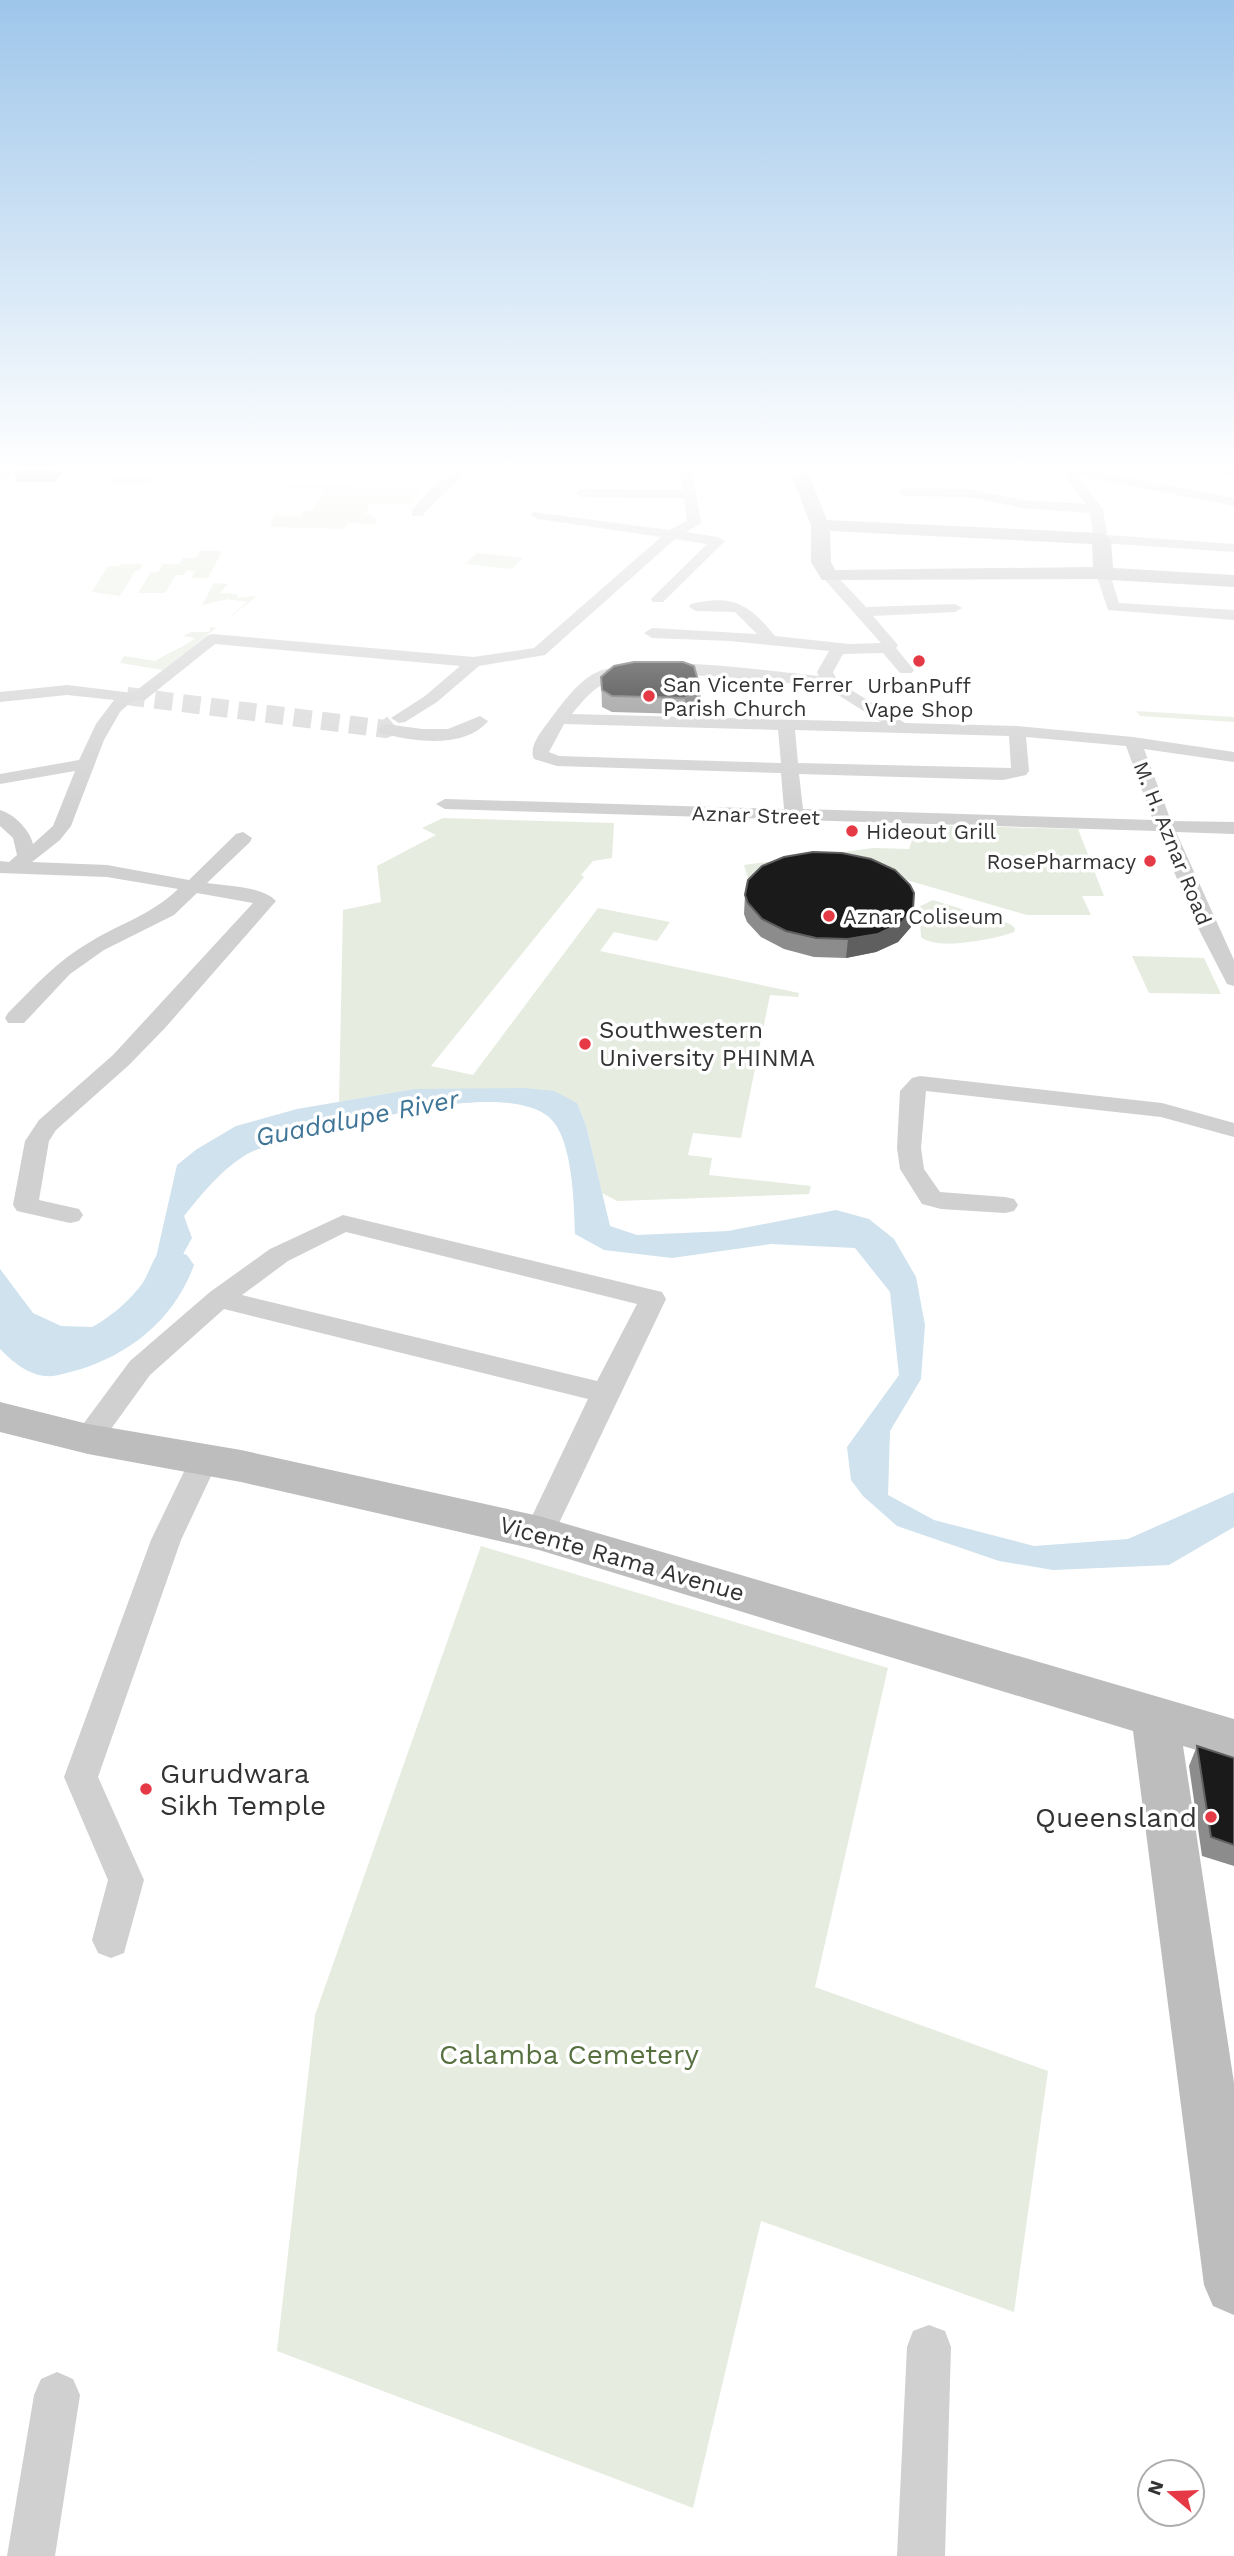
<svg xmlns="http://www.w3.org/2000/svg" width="1234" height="2556" viewBox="0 0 1234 2556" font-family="'Work Sans',sans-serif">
  <rect width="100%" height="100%" fill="#fff"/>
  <g fill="#e6ecdf">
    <path d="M106,465h16l-7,11h35l9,-11h5l-15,20h-44l8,-13z"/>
    <path d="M232,465h59l-5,8 51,1 5,-9h6l-3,6 4,1 -3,5 -122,-1z"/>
    <path d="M291,484l131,5 -11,15 -40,-1 -6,10 13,7 -3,4 -26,-1 -6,6 -73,-2 4,-12 27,1 3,-5h7l14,-21 -35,-2z"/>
    <path d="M200,551h22l-14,27h-17l4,-7h-8l-3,4h-8l-11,18h-27l13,-21h7l5,-8h16l4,-6h13z"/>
    <path d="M477,553l46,5 -11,11 -47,-5z"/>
    <path d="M120,564h23l-4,7h-4l-15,25 -28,-4 16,-26h10z"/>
    <path d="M214,583l14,1 -8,9 18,1 -2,4 21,-2 -94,74 -43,-7 4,-7 32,5c13,-10 26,-12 39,-23l-12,-2 8,-4h18l2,-5 6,1 30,-26 -19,-3 -26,6z"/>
    <path d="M1136,711l98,6v5l-94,-6z"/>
    <path d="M443,818l171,5 -2,35 -19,3 -12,14 3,2 -153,189 42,9 125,-167 72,14 -13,19 -43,-9 -14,19 199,42 -1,4 -28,-2 -29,143 -48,-5 -5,22 24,3 -3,17 102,11 -2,8 -192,7 -15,-8 -16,-68 -9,-22 -163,-14 -75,13 4,-192 38,-8 -4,-36 59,-31 -14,-7z"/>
    <path d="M917,825l161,4 26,67h-22l9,19h-64l-141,-41 -123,-2 -15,6 -4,-13 129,-17 36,1z"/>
    <path d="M933,900l77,24 5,4 -1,4c-18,7 -78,19 -93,5l-2,-30z"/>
    <path d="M1132,956l72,2 17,36 -72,-1z"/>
    <path d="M481,1546l407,122 -73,319 233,84 -34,241 -253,-91 -68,287 -416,-157 38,-336z"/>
  </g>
  <path fill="#cfe2ee" d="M524,1088l30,3 23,12 9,22 24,101 27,9 91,-4 108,-21 33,9 25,20 22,38 9,48 -4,54 -31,52 -2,64 46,25 100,26 94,-7 106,-47v35l-65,38 -116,5 -54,-9 -102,-35 -34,-30 -12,-16 -4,-33 52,-72 -9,-83 -35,-44 -84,-4 -99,14 -68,-8 -29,-16c-1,-31 -2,-96 -26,-117 -46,-38 -196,6 -249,22 -17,5 -41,7 -56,17 -25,16 -42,38 -60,60l8,22 -30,54 -64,60 -30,10 -38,5 -30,-25v-73l33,44 28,13 32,1 28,-14 29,-29 27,-119 20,-16 39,-23 61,-17 117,-20z"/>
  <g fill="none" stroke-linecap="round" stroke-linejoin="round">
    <path fill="#cfe2ee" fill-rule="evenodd" d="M172,1250l15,5 7,10c-19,53 -63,89 -116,105 -10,2 -22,7 -32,6 -18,-1 -34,-15 -46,-27v-43l16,5 36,31c34,-6 69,-30 90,-58 6,-9 9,-20 15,-29z"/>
    <path stroke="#d6d6d6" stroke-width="18" stroke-dasharray="18 10" stroke-linecap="butt" d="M127,696l259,33 13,-11"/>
    <g fill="#d0d0d0" fill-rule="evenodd">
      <path d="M458,465h12c-13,20 -33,33 -48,51h-10v-6l22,-25 16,-9z"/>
      <path d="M679,465h12l10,58 -15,9 32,5 7,4 -62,61h-10l-2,-3 56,-55 -32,-5 -130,116 -66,11 -42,36 -32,20 -6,1 -8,-5 34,-22 35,-30 -245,-22 -70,56h-12l-13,12 -16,28 -33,86 -11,14 -28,22 75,3 82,15 47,-46 7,-2 9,6 -2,4 -43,41c19,3 56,3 69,18l-111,127 -36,37 -73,65 -7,11 -10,59 40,9 4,6 -4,6 -9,2 -53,-12 -4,-6 12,-64 14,-21 74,-65 140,-152 -56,-10 -23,22 -70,35 -34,24 -46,49h-16l-3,-5 3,-5c26,-26 50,-53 82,-71 31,-19 61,-27 88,-53l-71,-12 -107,-4v-12l9,1 8,-7 -4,-17 -13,-12v-16c14,4 30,20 33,34l20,-18 22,-55 -75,13v-10l79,-14 17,-36 18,-24 -47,-5 -67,7v-10l67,-7 66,8 74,-57 5,-2 262,23 60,-9 127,-111 -123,-18 -7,-4 2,-3 136,18 18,-9 -3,-23 -103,-1 -6,-4 6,-4 101,1z"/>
      <path d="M1073,465h12l-1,4 150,29v8l-153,-30 -2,3 24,30 4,26 127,9v8l-133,-9 -7,-4 -4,-26 -68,-5 -52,-11 -66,-1 -6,-4 6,-4 66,1 52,11 64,4 -19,-25 1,-8z"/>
      <path d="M1203,465l31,4v8l-30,-7z"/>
      <path d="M1103,570l7,4 9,29 115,7v10l-126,-10 -12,-36z"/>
      <path d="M829,572l5,1 32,34 89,-3 7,4 -7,4 -82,4 25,29 -2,3 18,22 -2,3h-12l-17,-20 -40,1 -10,18 5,10 67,41 112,3 116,11 101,15v10l-90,-13 27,72 63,1v12l-58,-2 58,128v26l-7,-2 -32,-62 -38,-91 -712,-22 -9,-5 9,-5 339,10 -3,-36 -224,-7 -23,-7c-6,-13 8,-28 15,-38 12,-16 27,-37 44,-47 44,-23 174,-3 226,2l-2,-4 12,-21 -99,-10 -78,-3 -8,-5 8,-5 105,6 -22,-22 -39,-1 -7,-4 2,-3c42,-10 58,0 84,32l74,8 32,-1 -57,-64 -2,-3zM647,674l64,2 113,10 57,36 -309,-8c25,-31 36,-37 75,-40zM564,724l214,6 3,33 -222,-7 -10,-4zM795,730l214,6 2,32 -213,-5zM1026,737l100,9 27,74 -350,-11 -4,-35 204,6 23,-5 3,-4z"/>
      <path d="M480,716l8,5c-24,29 -76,20 -108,12l-2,-4 8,-5 36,5h26z"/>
      <path d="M920,1076l242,27 72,20v14l-73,-20 -235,-26 -5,57 3,21 16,23 65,5 9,2 4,6 -4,6 -9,2 -64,-4 -19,-5 -22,-35 -3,-21 3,-57 12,-13z"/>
      <path d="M343,1215l319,77 4,7 -116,243 -11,3 -11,-3 -4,-9 64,-134 -364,-90 -74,66 -52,72 -10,3 -10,-3 -4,-8 4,-8 52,-70 80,-69 60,-43zM346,1232l291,72 -40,77 -355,-86 46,-34z"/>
      <path d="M204,1448l10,3 5,8 -38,81 -83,237 46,103 -20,73 -13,5 -13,-5 -6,-13 16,-60 -44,-103 87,-237 43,-89z"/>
      <path d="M929,2325l16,6 6,16 -6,209h-48l10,-209 6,-16z"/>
      <path d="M57,2372l16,7 7,16 -25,161h-48l27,-161 7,-16z"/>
    </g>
    <g fill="#bdbdbd" fill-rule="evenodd">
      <path d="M0,465h16l-10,14 -6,1z"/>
      <path d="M787,465h18l22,55 274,13 10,6 2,29 121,7v12l-142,-8 -270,1 -11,-18v-37zM830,531l262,13 1,23 -258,3 -4,-8z"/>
      <path d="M0,1402l88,22 153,26 298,66 695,203v42l-51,-15 51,337v232l-21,-9 -9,-21 -71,-554 -594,-181 -298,-68 -153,-28 -88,-22z"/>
    </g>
  </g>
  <g fill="#8c8c8c">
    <path d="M69,465l-15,17h-37l-2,-9z"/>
    <path d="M380,465h59l-1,7h-57z"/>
    <path d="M634,662l66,46 -15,6 -73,-2 -10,-5 -1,-30z"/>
    <path d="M745,895l166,32 -13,15 -22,10 -30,6 -32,-1 -30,-8 -23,-12 -14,-15 -3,-8z"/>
    <path d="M1197,1746l37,12v108l-32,-10 -13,-90z"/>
  </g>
  <g fill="#5f5f5f">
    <path d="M59,465h10l-15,17 -2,-9z"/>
    <path d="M701,691l-1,17 -15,6v-16z"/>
    <path d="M913,909l-2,18 -13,15 -22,10 -30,6 2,-19z"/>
  </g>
  <g fill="#1a1a1a" stroke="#5f5f5f" stroke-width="2">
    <path d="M22,465h37l-7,8h-37z"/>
    <path d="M634,662h49l11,4 7,25 -16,7 -73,-2 -10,-6 -1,-13 13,-11z"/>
    <path d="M813,852l29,1 29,6 24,11 15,15 4,8 -1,16 -12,14 -23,11 -30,5 -32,-1 -30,-7 -24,-12 -14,-16 -3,-8 3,-15 14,-14 22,-9z"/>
    <path d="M1197,1746l37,12v87l-23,-8z"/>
  </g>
  <linearGradient id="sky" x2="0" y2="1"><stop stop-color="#9ec6ea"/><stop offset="0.57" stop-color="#fff"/><stop offset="1" stop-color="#fff" stop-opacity="0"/></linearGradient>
  <rect width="1234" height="823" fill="url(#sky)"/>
  <g fill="#e63946" stroke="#fff" stroke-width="2.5">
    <circle cx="919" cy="661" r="7"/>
    <circle cx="649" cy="696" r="7"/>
    <circle cx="852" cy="831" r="7"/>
    <circle cx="1150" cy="861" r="7"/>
    <circle cx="829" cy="916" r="7"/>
    <circle cx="585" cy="1044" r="7"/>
    <circle cx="146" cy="1789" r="7"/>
    <circle cx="1211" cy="1817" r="7"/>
  </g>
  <g text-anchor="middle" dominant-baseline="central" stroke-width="7" stroke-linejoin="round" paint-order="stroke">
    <g font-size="21" fill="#333" stroke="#fff" text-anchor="start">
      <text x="663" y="684">San Vicente Ferrer<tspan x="663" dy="24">Parish Church</tspan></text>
      <text x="919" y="685" text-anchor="middle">UrbanPuff<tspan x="919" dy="24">Vape Shop</tspan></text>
      <text x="866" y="831">Hideout Grill</text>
      <text x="1136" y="861" text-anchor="end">RosePharmacy</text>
      <text x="843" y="916">Aznar Coliseum</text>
    </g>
    <g font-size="21" fill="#333" stroke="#fff">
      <text transform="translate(756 815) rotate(2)">Aznar Street</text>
      <text transform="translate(1173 843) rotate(68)">M. H. Aznar Road</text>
    </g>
    <g font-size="24" fill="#333" stroke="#fff" text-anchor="start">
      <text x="599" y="1030">Southwestern<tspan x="599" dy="28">University PHINMA</tspan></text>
    </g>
    <g font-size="24" fill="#333" stroke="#fff">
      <text transform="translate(622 1559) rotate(16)">Vicente Rama Avenue</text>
    </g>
    <g font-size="26" font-style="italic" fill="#3f7597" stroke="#fff">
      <text transform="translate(357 1118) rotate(-11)">Guadalupe River</text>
    </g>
    <g font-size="28" fill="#333" stroke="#fff" text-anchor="start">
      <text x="160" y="1773">Gurudwara<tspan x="160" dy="32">Sikh Temple</tspan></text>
      <text x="1197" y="1817" text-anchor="end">Queensland</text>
    </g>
    <g font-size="28" fill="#56703f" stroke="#fff">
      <text x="569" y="2054">Calamba Cemetery</text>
    </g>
  </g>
  <g transform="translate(1171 2493) rotate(289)"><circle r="33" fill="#ffffff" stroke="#adadad" stroke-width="2"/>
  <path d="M0-5L12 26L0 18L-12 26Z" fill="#e63946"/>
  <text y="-10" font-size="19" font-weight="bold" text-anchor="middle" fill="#333333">N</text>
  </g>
</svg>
